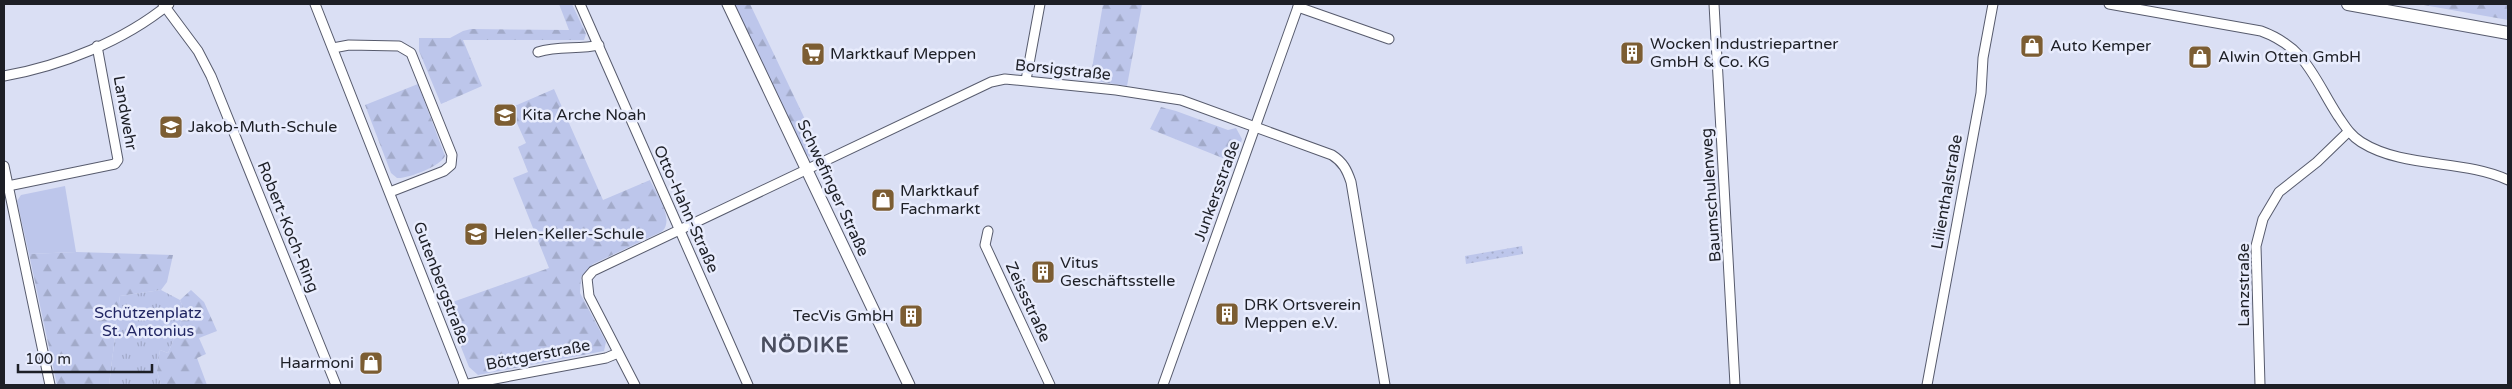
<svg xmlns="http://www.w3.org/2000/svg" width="2512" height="389" viewBox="0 0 2512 389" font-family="'Varela Round',sans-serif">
  <defs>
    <pattern id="grass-dots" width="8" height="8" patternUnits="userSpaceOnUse" patternTransform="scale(1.25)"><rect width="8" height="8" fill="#bdc6eb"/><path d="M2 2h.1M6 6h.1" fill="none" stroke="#a2aac9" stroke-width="1.8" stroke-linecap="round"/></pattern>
    <pattern id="forest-firs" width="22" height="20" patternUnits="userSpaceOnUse" patternTransform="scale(1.25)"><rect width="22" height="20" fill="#bdc6eb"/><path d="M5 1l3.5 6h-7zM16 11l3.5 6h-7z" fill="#a2aac9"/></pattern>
    <pattern id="park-tufts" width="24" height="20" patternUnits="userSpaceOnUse" patternTransform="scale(1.25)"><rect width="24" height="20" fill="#bdc6eb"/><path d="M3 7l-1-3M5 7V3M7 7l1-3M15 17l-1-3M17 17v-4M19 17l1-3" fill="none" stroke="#a2aac9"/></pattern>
  </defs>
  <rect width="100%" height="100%" fill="#dadff4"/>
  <path fill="url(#grass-dots)" d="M1522,246l1,8 -57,10 -1,-8z"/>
  <g fill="url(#forest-firs)">
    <path d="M559,4h13l14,30 -2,6h-121l19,46 -41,18 -22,-53v-13h31l13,-7 8,-2 98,1z"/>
    <path d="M733,4h17l53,111 18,44h-9l-10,-8z"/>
    <path d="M1103,4h39l-15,82 -37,-6z"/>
    <path d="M2418,4h90v16z"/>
    <path d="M418,84l27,72c-4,10 -38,23 -48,22l-6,-5 -26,-68z"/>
    <path d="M554,89l49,111 47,-20c6,13 26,41 11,52l-68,32 -12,13 -1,16 26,49 -2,9 -126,24 -9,-8 -25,-62 105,-37 -36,-90 15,-6 -10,-25 8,-4 -16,-35z"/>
    <path d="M1161,107l15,4 52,19 8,-2 6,11 -7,24 -85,-34z"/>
    <path d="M76,252l97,3 -6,27 -6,8 -41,6 -11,89h-52l-28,-131z"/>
    <path d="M191,290l13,12 13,29 -18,7 7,16 -9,4 10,27h-46l-4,-14 3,-21 8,3 17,-41 -5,-12z"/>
  </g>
  <path fill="url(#park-tufts)" d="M161,290l19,10 5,12 -17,41 -8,-3 -3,21 4,14h-52l11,-89z"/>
  <path fill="#bdc6eb" d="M65,186l11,66 -47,2 -12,-53 4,-6z"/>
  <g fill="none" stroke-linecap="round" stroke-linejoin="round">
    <g stroke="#575b6d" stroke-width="11">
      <g id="street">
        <path d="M163,4l35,47 13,25 125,309"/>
        <path d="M315,4l150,381"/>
        <path d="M580,4l168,381"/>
        <path d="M1714,4l21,381"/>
        <path d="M2109,4l152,27c46,17 53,48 77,85 7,10 12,19 23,26 43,27 102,17 147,38"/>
        <path d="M1298,7l91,32"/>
        <path d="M333,48l16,-3 50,1 12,7 41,102 -1,10 -7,6 -54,21"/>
        <path d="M538,52c20,-7 41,-2 61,-7"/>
        <path d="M4,76c57,-10 120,-35 165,-72"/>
        <path d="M1026,80l14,-76"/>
        <path d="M4,166l46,219"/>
        <path d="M8,186l107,-22 3,-4 -21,-114"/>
        <path d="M988,231l-3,14 65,140"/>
        <path d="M463,385l143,-27 12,-5"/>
        <path d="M635,385l-46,-89 -2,-18 6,-7 398,-189 14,-3 111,11 65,10 151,55c11,7 15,15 19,27l34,203"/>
        <path d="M1163,385l136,-381"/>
        <path d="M1927,385l54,-292 2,-35 10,-54"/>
        <path d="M2260,385l-4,-139 7,-27 16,-27 38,-30 31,-30"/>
      </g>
    </g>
    <g stroke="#575b6d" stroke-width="13">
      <path id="secondary" d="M728,4l181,381"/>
    </g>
    <g stroke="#575b6d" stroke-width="14">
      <path id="primary" d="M2348,4l160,29"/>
    </g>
    <use href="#street" stroke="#fff" stroke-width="9"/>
    <use href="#secondary" stroke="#fff" stroke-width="11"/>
    <use href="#primary" stroke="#fff" stroke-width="12"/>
  </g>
  <defs>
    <g id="shop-square" transform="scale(1.25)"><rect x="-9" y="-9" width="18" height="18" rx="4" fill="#7c5d32" stroke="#e8ecfd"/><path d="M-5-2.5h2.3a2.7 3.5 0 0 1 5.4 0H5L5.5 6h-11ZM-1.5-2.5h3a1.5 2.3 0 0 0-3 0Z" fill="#fff"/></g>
    <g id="building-square" transform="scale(1.25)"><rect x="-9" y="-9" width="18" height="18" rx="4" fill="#7c5d32" stroke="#e8ecfd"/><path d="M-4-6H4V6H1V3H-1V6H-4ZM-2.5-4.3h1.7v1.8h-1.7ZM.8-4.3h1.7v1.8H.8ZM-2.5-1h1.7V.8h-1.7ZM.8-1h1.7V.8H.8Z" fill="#fff"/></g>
    <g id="supermarket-square" transform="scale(1.25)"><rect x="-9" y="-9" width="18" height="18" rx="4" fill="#7c5d32" stroke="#e8ecfd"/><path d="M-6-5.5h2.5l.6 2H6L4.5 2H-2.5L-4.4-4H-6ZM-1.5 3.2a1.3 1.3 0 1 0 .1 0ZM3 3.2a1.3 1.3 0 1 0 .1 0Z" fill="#fff"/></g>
    <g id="school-square" transform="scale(1.25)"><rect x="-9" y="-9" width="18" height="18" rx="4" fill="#7c5d32" stroke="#e8ecfd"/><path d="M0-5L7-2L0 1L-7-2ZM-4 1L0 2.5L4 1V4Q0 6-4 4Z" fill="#fff"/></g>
  </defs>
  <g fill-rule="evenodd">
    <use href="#shop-square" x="2032" y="46"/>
    <use href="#building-square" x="1632" y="53"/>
    <use href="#supermarket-square" x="813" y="54"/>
    <use href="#shop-square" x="2200" y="57"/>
    <use href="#school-square" x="505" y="115"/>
    <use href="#school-square" x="171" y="127"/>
    <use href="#shop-square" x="883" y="200"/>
    <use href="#school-square" x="476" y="234"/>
    <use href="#building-square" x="1043" y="272"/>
    <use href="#building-square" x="1227" y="314"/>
    <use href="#building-square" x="911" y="316"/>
    <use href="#shop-square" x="371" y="363"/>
  </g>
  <g text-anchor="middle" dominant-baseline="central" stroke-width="5" stroke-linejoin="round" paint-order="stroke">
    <g font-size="16" fill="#1d1f26" stroke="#e8ecfd" text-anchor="start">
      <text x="1650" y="44">Wocken Industriepartner<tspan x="1650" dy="18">GmbH &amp; Co. KG</tspan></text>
      <text x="2050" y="46">Auto Kemper</text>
      <text x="830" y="54">Marktkauf Meppen</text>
      <text x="2218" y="57">Alwin Otten GmbH</text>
      <text x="522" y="115">Kita Arche Noah</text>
      <text x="188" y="127">Jakob-Muth-Schule</text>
      <text x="900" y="191">Marktkauf<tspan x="900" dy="18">Fachmarkt</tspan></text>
      <text x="494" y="234">Helen-Keller-Schule</text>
      <text x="1060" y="263">Vitus<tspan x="1060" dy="18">Geschäftsstelle</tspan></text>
      <text x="1244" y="305">DRK Ortsverein<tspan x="1244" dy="18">Meppen e.V.</tspan></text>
      <text x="894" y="316" text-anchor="end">TecVis GmbH</text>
      <text x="354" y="363" text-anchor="end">Haarmoni</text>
    </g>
    <g font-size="16" fill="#1d1f26" stroke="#e8ecfd">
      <text transform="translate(1063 70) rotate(6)">Borsigstraße</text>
      <text transform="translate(125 113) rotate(80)">Landwehr</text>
      <text transform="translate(833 188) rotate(65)">Schwefinger Straße</text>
      <text transform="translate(1217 191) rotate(-70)">Junkersstraße</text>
      <text transform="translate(1947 192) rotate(-80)">Lilienthalstraße</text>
      <text transform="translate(1711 195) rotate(-94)">Baumschulenweg</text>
      <text transform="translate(686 209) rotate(66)">Otto-Hahn-Straße</text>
      <text transform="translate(288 227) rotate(68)">Robert-Koch-Ring</text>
      <text transform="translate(441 283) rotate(69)">Gutenbergstraße</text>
      <text transform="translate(2244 285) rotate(-90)">Lanzstraße</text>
      <text transform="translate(1028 302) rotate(65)">Zeissstraße</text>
      <text transform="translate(538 355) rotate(-11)">Böttgerstraße</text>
    </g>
    <g font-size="16" fill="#222764" stroke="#e8ecfd">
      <text x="148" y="313">Schützenplatz<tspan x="148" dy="18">St. Antonius</tspan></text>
    </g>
    <g font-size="21" font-weight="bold" letter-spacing="1" fill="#4a4e5f" stroke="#e8ecfd">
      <text x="805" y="345">NÖDIKE</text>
    </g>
  </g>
  <rect width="2512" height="389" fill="none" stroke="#1d1f26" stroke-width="10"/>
  <path d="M18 364v8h134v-8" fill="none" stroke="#1d1f26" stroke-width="2.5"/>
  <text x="25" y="364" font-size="15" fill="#1d1f26" stroke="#e8ecfd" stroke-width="4" paint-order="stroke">100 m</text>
</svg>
